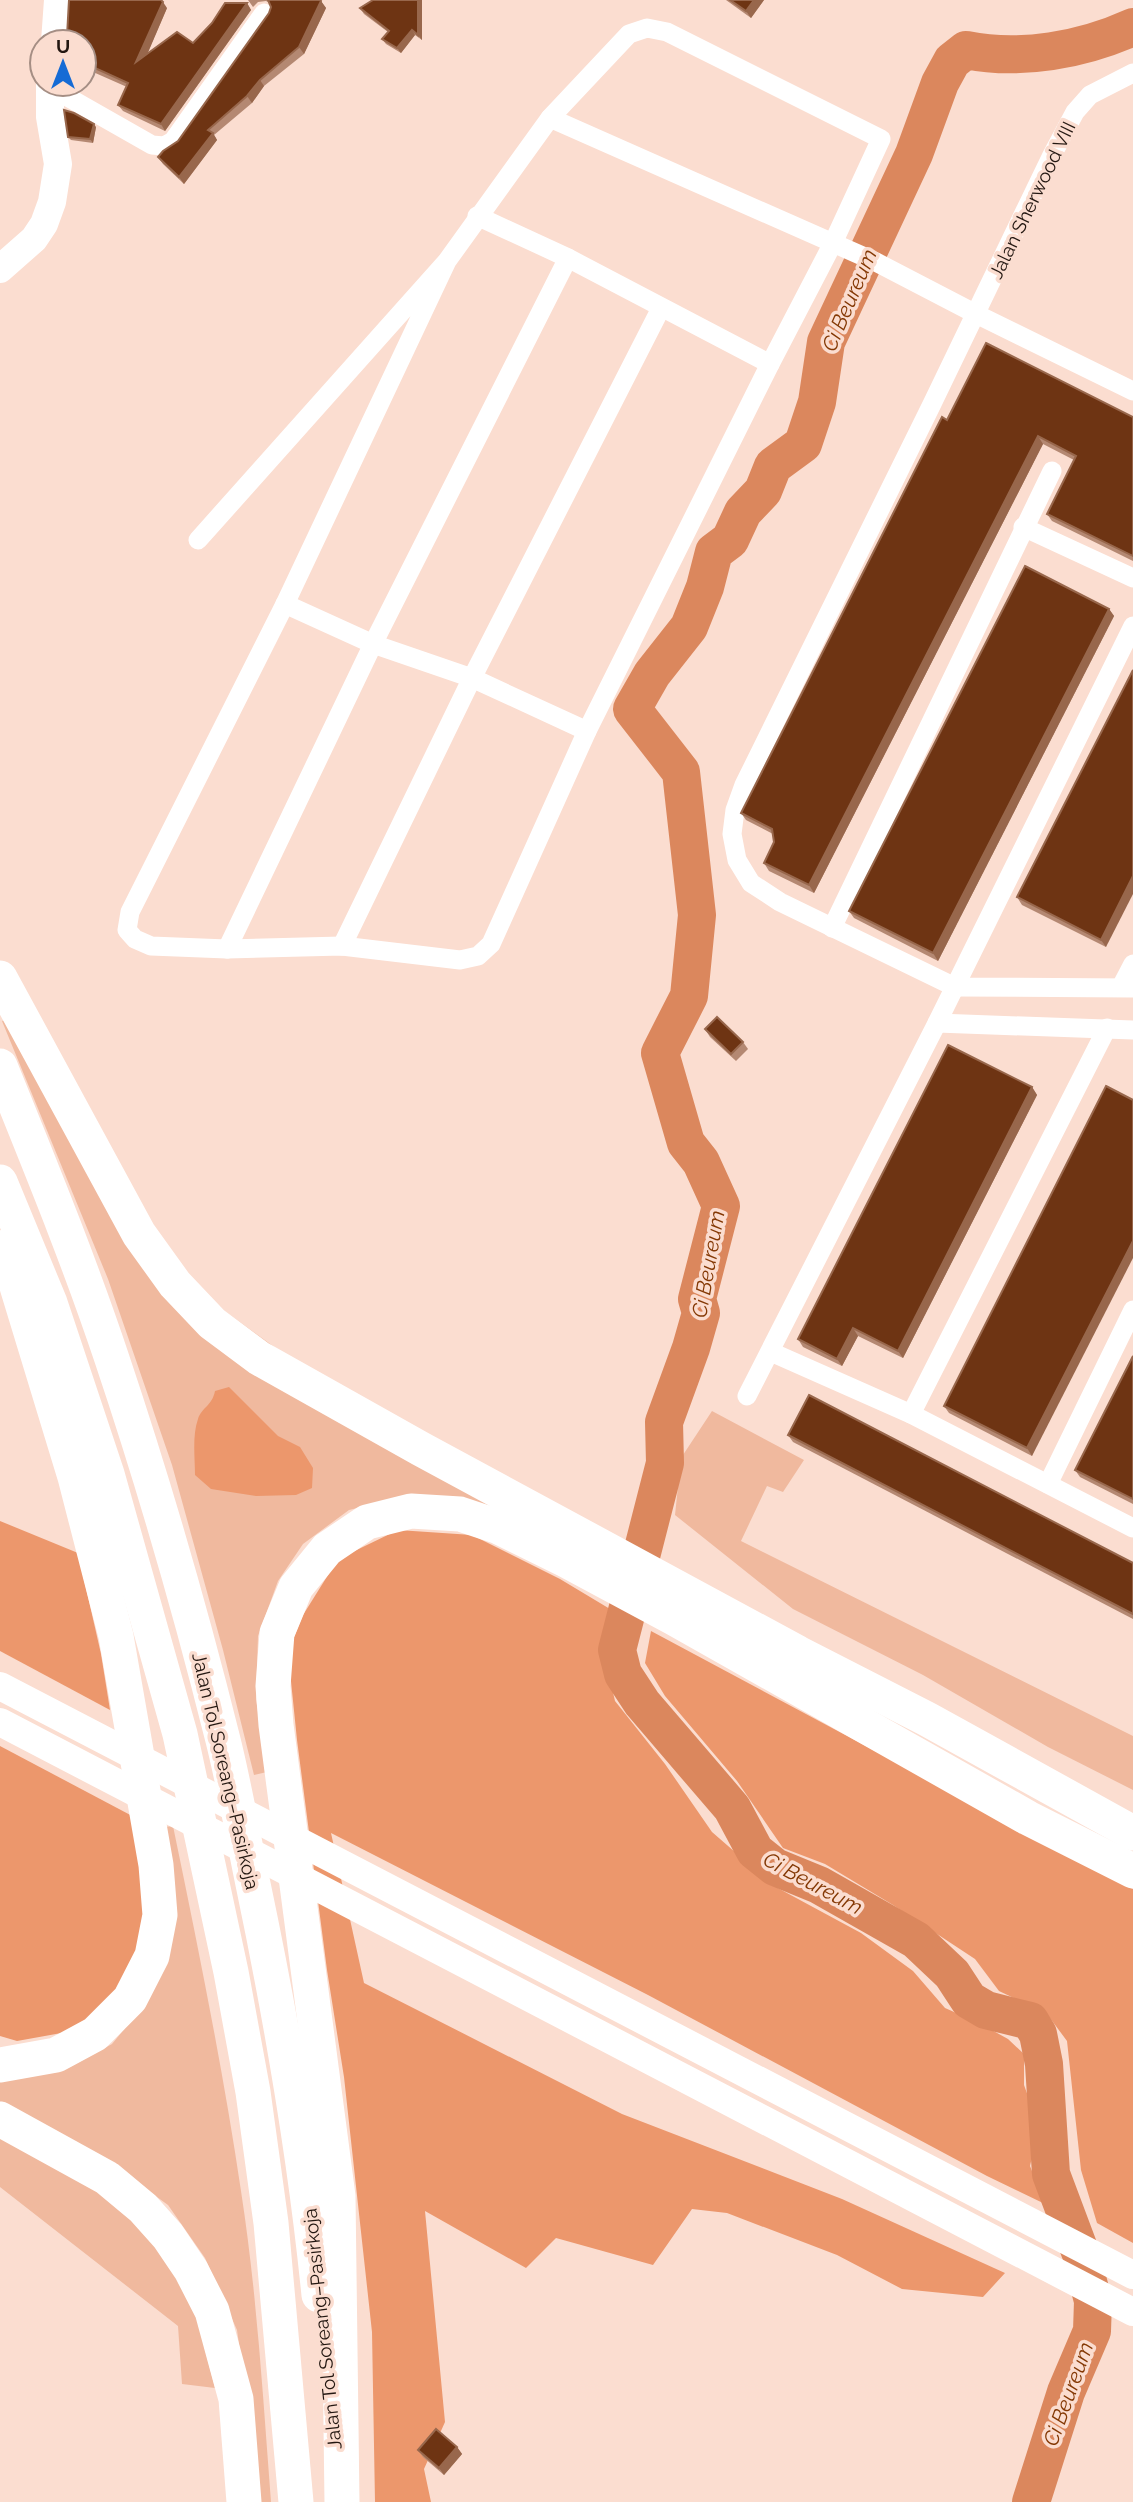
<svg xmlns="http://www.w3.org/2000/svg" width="1133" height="2502" viewBox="0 0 1133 2502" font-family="Raleway,sans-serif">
  <rect width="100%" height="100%" fill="#fbddd0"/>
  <g fill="#f0b99e">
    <path d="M14,1017l113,223 366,266 -77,-12 -67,16 -46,34 -25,37 -20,55 -2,63 11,73 -13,3 -31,-125 -51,-185 -64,-186 -106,-258z"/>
    <path d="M712,1411l92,49 -21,32 -16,-6 -26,55 392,195v54l-85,-43 -125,-72 -130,-66 -118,-94 6,-57z"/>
    <path d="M173,1826c25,121 50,243 68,365 16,103 22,207 30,311h-13l-8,-80 -13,-92 -32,-72 -37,-53 -70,-51 -98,-52v-26l70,-9 42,-23 37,-45 16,-172z"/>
    <path d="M0,2129l114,68 74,87 27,104 -33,-4 -4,-58 -178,-139z"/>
  </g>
  <g fill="#ec976c">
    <path d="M229,1387l49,49 22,11 13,21 -1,20 -16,7 -40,1 -45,-7 -16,-14c0,-17 -3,-39 3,-56 4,-12 14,-13 17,-28z"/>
    <path d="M0,1521l78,32 23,101 9,56 -110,-59z"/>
    <path d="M398,1530l74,5 88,44 50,30 -9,32 14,60 50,63 47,68 62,54 87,47 52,38 32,37 34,15 29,16 16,15v31l15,42 -9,39 15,38 -58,-28 -339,-181 -317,-162 33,150 258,131 220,85 163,74 -22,24 -81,-8 -65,-34 -110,-42 -35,-4 -39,56 -97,-27 -30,30 -101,-57 20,211 -21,47 7,33h-56l-3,-170 -28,-255 -17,-107 -30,-230 -9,-88 15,-37 35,-56z"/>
    <path d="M651,1631l482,258v354l-36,-20 -16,-53 -14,-129 -20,-27 -48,-23 -24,-32 -82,-54 -68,-41 -42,-16 -46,-67 -72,-85 -20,-33z"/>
    <path d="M0,1746l136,72 11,63 -4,59 -37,69 -39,23 -50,9 -17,-5z"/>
  </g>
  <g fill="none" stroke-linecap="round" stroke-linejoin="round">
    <path stroke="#db875d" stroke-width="38" d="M1031,2502l35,-110 26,-61 1,-30 -12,-47 -30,-80 -7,-110 -6,-30 -8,-13 -44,-11 -17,-10 -17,-26 -36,-34 -97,-55 -44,-18 -20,-16 -23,-43 -90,-105 -19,-29 -6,-24 48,-187 -1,-41 27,-74 10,-35 -4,-14 24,-93 -20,-44 -15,-19 -26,-90 29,-57 8,-81 -16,-143 -49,-63 20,-35 37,-47 16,-40 9,-35 16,-12 13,-28 20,-21 10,-25 30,-22 14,-42 9,-60 88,-188 26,-71 12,-22 14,-11c55,11 116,0 167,-23"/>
    <g stroke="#fff" stroke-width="19">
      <path d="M1133,73l-43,22 -15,17 -24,45 -119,247 -188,381 -9,25 -3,24 5,26 14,23 29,19 175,85 178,1"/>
      <path d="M50,87l102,58 12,1 9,-5 91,-128"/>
      <path d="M550,118l326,144 100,52 157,77"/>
      <path d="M477,216l91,42 202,106"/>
      <path d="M1023,527l110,51"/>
      <path d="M198,540l249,-279 103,-143 79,-84 18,-6 20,4 214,107 -48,104 -63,121 -183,367 -96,213 -13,12 -18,4 -118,-14 -115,3 -76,-3 -16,-7 -8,-9 3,-18 155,-308 162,-343"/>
      <path d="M285,604l88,40 99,34 115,53"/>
      <path d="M832,928l220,-457"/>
      <path d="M342,946l130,-268 189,-370"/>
      <path d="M227,949l146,-305 195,-386"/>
      <path d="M1121,987l12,-23"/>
      <path d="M937,1023l196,7"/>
      <path d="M771,1352l140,62 222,114"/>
      <path d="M747,1396l190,-373 196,-397"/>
      <path d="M911,1414l196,-386"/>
      <path d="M1048,1484l85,-174"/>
    </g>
    <g stroke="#fff" stroke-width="28">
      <path d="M55,42l3,-42"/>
      <path d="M0,269l34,-30 10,-15 8,-22 6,-38 -8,-47v-33"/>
      <path d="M0,1686l1133,589"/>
      <path d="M0,1722l1133,590"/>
    </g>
    <g stroke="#fff" stroke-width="35">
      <path d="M0,978l139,256 36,50 37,39 47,35 162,91 377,204 129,66 206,114"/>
      <path d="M0,1066c39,97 79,194 112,293 42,125 79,253 111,381 12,48 20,96 30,144 29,138 52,271 66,411"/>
      <path d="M0,1182l50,121 57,171 73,260 51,238 22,120 18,131 25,279"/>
      <path d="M0,2065l56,-10 39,-21 35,-35 22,-43 8,-41 -4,-50 -40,-229 -41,-159 -70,-230"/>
      <path d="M0,2119l107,59 36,30 25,28 23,34 21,41 24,88 8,103"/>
      <path d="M342,2502l-4,-306 -62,-471 -3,-39 4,-53 19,-46 31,-38 40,-27 44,-11 49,3 39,13 67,33 108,58 354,200 105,53"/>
    </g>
  </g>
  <g fill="#b48872">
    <path d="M248,0h72l6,8 -22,46 -40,32 -12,17 -38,32 3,5 -33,44 -21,-20 -5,-7 20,-16 91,-128 2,-6 -1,-4 -4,-2 -8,1 -5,5z"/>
    <path d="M422,0v40l-7,-5 -14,18 -15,-9 -4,-5 6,-7 -24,-18 -4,-6z"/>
    <path d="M726,0h38l-13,18z"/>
    <path d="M247,3l4,7 -86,121 -42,-20 -5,-6 9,-18 -43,-19v-26l-17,-6 100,-28 -20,46 46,-11z"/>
    <path d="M96,127l-3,16 -22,-3 -3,-3z"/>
    <path d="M1133,417v144l-81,-40 -5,-7 27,-54 -31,-16 -229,449 -45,-22 -5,-8 10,-21 -1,-8 -27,-14 -5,-7 206,-393z"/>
    <path d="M1109,609l5,7 -176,345 -84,-43 -5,-7z"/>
    <path d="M1133,670l-27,277 -84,-42 -5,-8z"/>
    <path d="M705,1029l38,13 5,7 -12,12 -26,-24z"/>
    <path d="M1032,1087l5,8 -134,263 -45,-22 -16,30 -39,-19 -5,-8z"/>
    <path d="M1133,1100l-101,356 -83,-43 -5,-7z"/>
    <path d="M1133,1356v148l-53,-27 -5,-7z"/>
    <path d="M788,1435l345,128v56l-340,-177z"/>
    <path d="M457,2447l5,7 -18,21 -21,-18 -5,-7z"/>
  </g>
  <g fill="#98674c">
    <path d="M418,0h4v40l-4,-5z"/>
    <path d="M754,0h10l-13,18 -5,-7z"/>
    <path d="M321,1l5,7 -22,46 -5,-7z"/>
    <path d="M163,2l4,6 -26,61 -5,-7z"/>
    <path d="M247,3l4,7 -86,121 -4,-7z"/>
    <path d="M412,30l3,5 -14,18 -4,-5z"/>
    <path d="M260,80l4,6 -12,17 -5,-7z"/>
    <path d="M94,124l2,3 -3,16 -3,-4z"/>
    <path d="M213,133l4,7 -33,44 -5,-7z"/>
    <path d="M1038,436l5,8 -229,449 -5,-8z"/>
    <path d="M1109,609l5,7 -176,345 -5,-8z"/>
    <path d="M1133,876v18l-27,53 -5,-7z"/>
    <path d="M1032,1087l5,8 -134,263 -5,-7z"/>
    <path d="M1133,1241v17l-101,198 -5,-8z"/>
    <path d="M853,1328l5,8 -16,30 -5,-7z"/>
    <path d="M457,2447l5,7 -18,21 -5,-7z"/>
  </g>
  <g fill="#6e3413" stroke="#98674c" stroke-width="2">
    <path d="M69,0h92l2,2 -27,60 41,-30 16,11 19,-20 13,-20h22l-86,121 -43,-19 10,-22 -44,-20v-21h-19l2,-6z"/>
    <path d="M268,0h52l1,1 -22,46 -39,33 -13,16 -39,34 5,3 -34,44 -21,-20 5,-6 15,-10 91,-128 2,-6z"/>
    <path d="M373,0h45v35l-6,-5 -15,18 -15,-9 7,-8 -29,-23z"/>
    <path d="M730,0h24l-8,11z"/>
    <path d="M64,110l10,3 20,11 -4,15 -22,-2z"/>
    <path d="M986,343l147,74v139l-86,-42 29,-58 -38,-20 -229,449 -45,-22 10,-21 -2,-13 -31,-16 201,-396 5,3z"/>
    <path d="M1025,566l84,43 -176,344 -84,-42z"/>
    <path d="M1133,670v206l-32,64 -84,-43z"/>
    <path d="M717,1017l26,25 -12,12 -26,-25z"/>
    <path d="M948,1045l84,42 -134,264 -45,-23 -16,31 -39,-20z"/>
    <path d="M1106,1086l27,14v141l-106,207 -83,-42z"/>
    <path d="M1133,1356v143l-58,-29z"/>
    <path d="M809,1395l324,168v51l-345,-179z"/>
    <path d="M436,2429l21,18 -18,21 -21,-18z"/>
  </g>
  <g text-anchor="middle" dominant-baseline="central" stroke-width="7" stroke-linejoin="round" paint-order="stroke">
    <g font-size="19" fill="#231711" stroke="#fbddd0">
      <text transform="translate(1032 200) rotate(-64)">Jalan Sherwood VIII</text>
      <text transform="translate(226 1771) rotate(77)">Jalan Tol Soreang–Pasirkoja</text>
      <text transform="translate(322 2329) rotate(-96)">Jalan Tol Soreang–Pasirkoja</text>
    </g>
    <g font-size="21" font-style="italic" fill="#843804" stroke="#fbddd0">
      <text transform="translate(849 300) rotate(-67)">Ci Beureum</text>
      <text transform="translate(708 1264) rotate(-80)">Ci Beureum</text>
      <text transform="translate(813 1883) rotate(28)">Ci Beureum</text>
      <text transform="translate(1068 2394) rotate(-70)">Ci Beureum</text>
    </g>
  </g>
  <g transform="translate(63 63)"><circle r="33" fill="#fbddd0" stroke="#a58e84" stroke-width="2"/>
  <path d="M0-5L12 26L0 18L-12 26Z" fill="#156bd5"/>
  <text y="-10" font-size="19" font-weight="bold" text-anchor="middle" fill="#231711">U</text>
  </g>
</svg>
